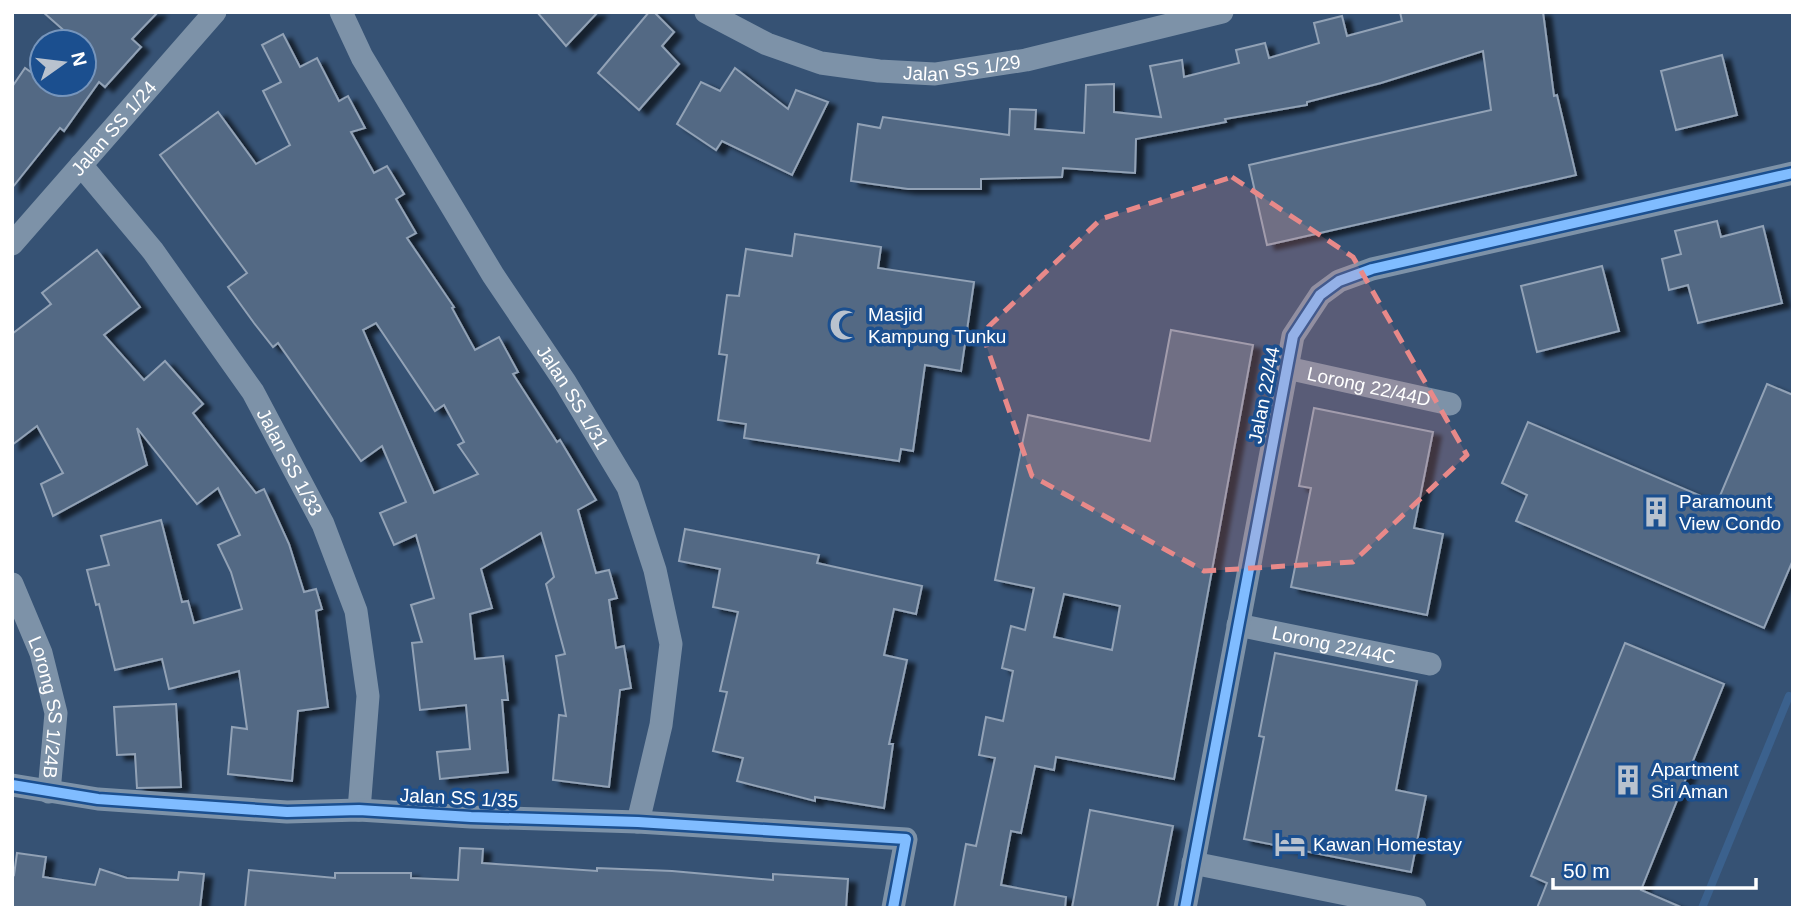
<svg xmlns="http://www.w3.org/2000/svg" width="1805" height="920" viewBox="0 0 1805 920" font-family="Arial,sans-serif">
  <defs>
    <filter id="shadow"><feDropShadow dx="8" dy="4.5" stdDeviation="2" flood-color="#0009"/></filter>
  </defs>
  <rect width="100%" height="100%" fill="#365274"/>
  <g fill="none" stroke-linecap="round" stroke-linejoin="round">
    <path stroke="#3b618d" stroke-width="8" d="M1702,908l87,-212"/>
  </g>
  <g fill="#526984" stroke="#92a2b6" stroke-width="2" fill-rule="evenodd" filter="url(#shadow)">
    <path d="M43,12h115l-26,27 9,8 -36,40 -6,-5 -35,49 -4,-3 -48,60v-101l13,-19 17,12v4h42v-42h-7z"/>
    <path d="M537,12h61l-32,34z"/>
    <path d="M649,12h5l20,20 -12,14 17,18 -40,46 -41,-37z"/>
    <path d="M1400,12h143l11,84 3,-1 19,80 -309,70 -18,-80 242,-55 -8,-59 -102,32 -74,19v3l-82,14 1,3 -90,17 -1,34 -72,-5 -1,9 -81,2v10h-73l-57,-8 7,-57 22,4 3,-11 126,18 1,-26 26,1 -1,19 49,4 2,-48 28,-1v28l47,5 -11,-51 32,-6 2,17 55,-14 -3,-13 29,-7 4,15 50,-15 -5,-20 28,-7 5,20 55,-15z"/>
    <path d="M283,34l17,33 17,-9 22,43 9,-5 17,32 -14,4 23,41 13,-7 17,28 -8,5 20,34 -9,5 47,69 -2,1 23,42 24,-13 19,35 -5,2 44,68 3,-2 36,60 -18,10 18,63 13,-3 8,28 -8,2 7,48 8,-2 7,42 -11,2 -11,97 -56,-7 6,-65 7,1 -10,-60 9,-2 -19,-70 8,-7 -13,-44 -60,36 11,39 -22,6 5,45 28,-3 5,44h-6l6,72 -68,7 -3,-27 33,-3 -4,-44 -46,5 -8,-67 10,-1 -11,-37 23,-7 -18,-63 -22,10 -14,-32 26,-11 -24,-56 -21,15 -83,-118 -5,4 -19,-24 -26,-36 19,-14 -87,-118 58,-43 38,52 34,-19 -27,-54 18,-9 -19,-37zM376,323l59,88 9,-6 20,37 -6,3 20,29 -44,19 -71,-163z"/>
    <path d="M1722,55l15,60 -61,15 -15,-59z"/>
    <path d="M735,68l53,41 8,-19 32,12 -36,73 -70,-34 -6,9 -39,-26 24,-42 19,9z"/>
    <path d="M1717,221l4,16 42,-11 19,77 -84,20 -10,-38 -19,5 -7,-31 19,-5 -6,-23z"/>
    <path d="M795,234l86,13 -3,21 96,14 -13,89 -36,-6 -12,86 -12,-2 -2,12 -155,-23 2,-14 -28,-4 9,-65 -8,-1 8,-59 12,1 7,-47 46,7z"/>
    <path d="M97,250l43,57 -36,28 40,45 21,-19 38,43 -10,9 63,80 8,-4 25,55 15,48 12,-3 6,20 -6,2 12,96 -30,4 -6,70 -64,-7 4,-47 15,2 -8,-58 -70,18 -7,-30 -47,11 -16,-66 -3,1 -9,-35 22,-5 -8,-29 60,-16 21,82 6,-1 6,22 48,-14 -11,-37 -13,-27 22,-10 -22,-47 -21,16 -60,-76 10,37 -94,51 -12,-32 22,-11 -26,-47 -25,19v-111l39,-30 -9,-11z"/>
    <path d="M1602,266l17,65 -82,21 -16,-66z"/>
    <path d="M1171,330l82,15 -79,434 -118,-22 -2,13 -19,-4 -14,67 -10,-2 -10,54 65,12 -1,11h-111l12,-64 10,2 19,-88 -16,-3 7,-38 17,4 10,-50 -11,-3 9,-42 14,4 9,-42 -39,-8 33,-165 122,26zM1064,594l56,12 -8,44 -58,-13z"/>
    <path d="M1767,384l26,11v165l-29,68 -248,-107 11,-26 -25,-12 26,-61 189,81z"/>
    <path d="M1314,408l119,24 -19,96 29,6 -16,81 -136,-28 20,-99 -12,-2z"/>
    <path d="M685,529l134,26 -2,8 105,23 -6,28 -22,-5 -10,46 23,5 -18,84h4l-9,64 -69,-11v4l-78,-20 6,-23 -30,-7 14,-59 -7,-1 18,-79 -25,-5 7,-38 -41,-8z"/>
    <path d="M1625,643l99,41 -83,206 42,18h-146l10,-25 -16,-7z"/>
    <path d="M1275,653l142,28 -21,109 30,6 -15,76 -167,-33 20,-102 -5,-1z"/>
    <path d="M176,704l5,83 -44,1 -2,-34 -18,1 -3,-48z"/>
    <path d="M1090,810l83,16 -16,82h-85z"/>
    <path d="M460,848l23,1 -1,14 115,8v-3l75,3 101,9v-6l75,5 -2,29h-601l4,-38 86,8v-5h76v5l47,2z"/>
    <path d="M17,853l29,4 -3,20 52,8 5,-16 27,9 51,2 1,-8 25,2 -4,34h-188v-34l2,1z"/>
  </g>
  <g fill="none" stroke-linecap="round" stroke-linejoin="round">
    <g stroke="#7d92a8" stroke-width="23">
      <path id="s1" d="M341,12l21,45 131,218 72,107 63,105 27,83 16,74 -10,81 -23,97"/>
      <path id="s2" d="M706,12l61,32 54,19 58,8 56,3 91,-14 196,-48"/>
      <path id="s3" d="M81,165l72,86 100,141 70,132 33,87 12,85 -9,114"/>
      <path id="s4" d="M12,244l203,-232"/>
      <path id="s5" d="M1287,368l163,36"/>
      <path id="s6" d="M12,584l29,69 15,60 -7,79"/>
      <path id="s7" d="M1238,625l192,39"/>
      <path d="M12,785l86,14 189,13 72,-2 112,7 167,5 268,17 -13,69"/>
      <path d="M1193,863l222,45"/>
      <path d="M1185,908l108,-572 27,-41 19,-14 33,-12 421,-96"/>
    </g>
    <g stroke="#1b4f8f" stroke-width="15">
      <g id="cycleway">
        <path d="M12,785l86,14 189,13 72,-2 112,7 167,5 268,17 -13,69"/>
        <path d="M1185,908l108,-572 27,-41 19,-14 33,-12 421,-96"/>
      </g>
    </g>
    <use href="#cycleway" stroke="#80bcff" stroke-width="10"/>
  </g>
  <path fill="#e88989" fill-opacity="0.2" stroke="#e88989" stroke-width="5" stroke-dasharray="14 9" stroke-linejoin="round" d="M1232,177l121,80 114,198 -114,107 -149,9 -172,-95 -50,-143 119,-114z"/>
  <defs>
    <g id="mosque-bare" transform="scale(2.415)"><path d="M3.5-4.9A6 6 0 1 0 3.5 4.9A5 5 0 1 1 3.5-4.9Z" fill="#b9c2ce" stroke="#1b4f8f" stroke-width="2.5" paint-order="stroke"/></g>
    <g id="building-bare" transform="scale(2.415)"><path d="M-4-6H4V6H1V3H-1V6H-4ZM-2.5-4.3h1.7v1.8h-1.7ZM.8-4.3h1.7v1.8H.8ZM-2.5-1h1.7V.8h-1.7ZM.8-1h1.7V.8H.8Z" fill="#b9c2ce" stroke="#1b4f8f" stroke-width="2.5" paint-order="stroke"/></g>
    <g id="hotel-bare" transform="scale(2.415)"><path d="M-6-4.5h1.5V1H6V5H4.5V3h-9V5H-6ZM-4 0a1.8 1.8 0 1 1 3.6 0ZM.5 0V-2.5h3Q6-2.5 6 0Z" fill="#b9c2ce" stroke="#1b4f8f" stroke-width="2.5" paint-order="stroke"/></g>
  </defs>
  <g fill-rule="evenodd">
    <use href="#mosque-bare" x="845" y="325"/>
    <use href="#building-bare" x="1656" y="512"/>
    <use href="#building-bare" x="1628" y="780"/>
    <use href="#hotel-bare" x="1290" y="844"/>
  </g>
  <g text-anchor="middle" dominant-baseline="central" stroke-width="7" stroke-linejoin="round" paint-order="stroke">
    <g font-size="19" fill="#fff" stroke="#1b4f8f">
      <text stroke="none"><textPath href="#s2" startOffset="268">Jalan SS 1/29</textPath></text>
      <text stroke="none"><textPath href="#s4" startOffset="154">Jalan SS 1/24</textPath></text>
      <text stroke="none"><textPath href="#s5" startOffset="84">Lorong 22/44D</textPath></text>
      <text transform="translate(1264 395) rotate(-79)">Jalan 22/44</text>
      <text stroke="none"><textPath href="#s1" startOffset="450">Jalan SS 1/31</textPath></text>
      <text stroke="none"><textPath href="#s3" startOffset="364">Jalan SS 1/33</textPath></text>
      <text stroke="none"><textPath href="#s7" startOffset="98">Lorong 22/44C</textPath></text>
      <text stroke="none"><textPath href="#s6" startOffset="130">Lorong SS 1/24B</textPath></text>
      <text transform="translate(459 798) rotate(3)">Jalan SS 1/35</text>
    </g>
    <g font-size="19" fill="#fff" stroke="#1b4f8f" text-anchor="start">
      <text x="868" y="314">Masjid<tspan x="868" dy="22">Kampung Tunku</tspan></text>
      <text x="1679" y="501">Paramount<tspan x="1679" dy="22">View Condo</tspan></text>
      <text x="1651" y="769">Apartment<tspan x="1651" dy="22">Sri Aman</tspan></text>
      <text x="1313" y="844">Kawan Homestay</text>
    </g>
  </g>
  <rect width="1805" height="920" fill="none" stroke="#ffffff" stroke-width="28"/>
  <g transform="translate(63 63) rotate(76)"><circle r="33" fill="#1b4f8f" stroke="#7695bc" stroke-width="2"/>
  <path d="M0-5L12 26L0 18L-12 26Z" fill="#b9c2ce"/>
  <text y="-10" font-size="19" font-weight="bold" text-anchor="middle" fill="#ffffff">N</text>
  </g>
  <path d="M1553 878v10h203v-10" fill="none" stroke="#ffffff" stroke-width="3.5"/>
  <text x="1563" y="878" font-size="21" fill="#ffffff" stroke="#1b4f8f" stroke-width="5" paint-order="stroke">50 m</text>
</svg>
